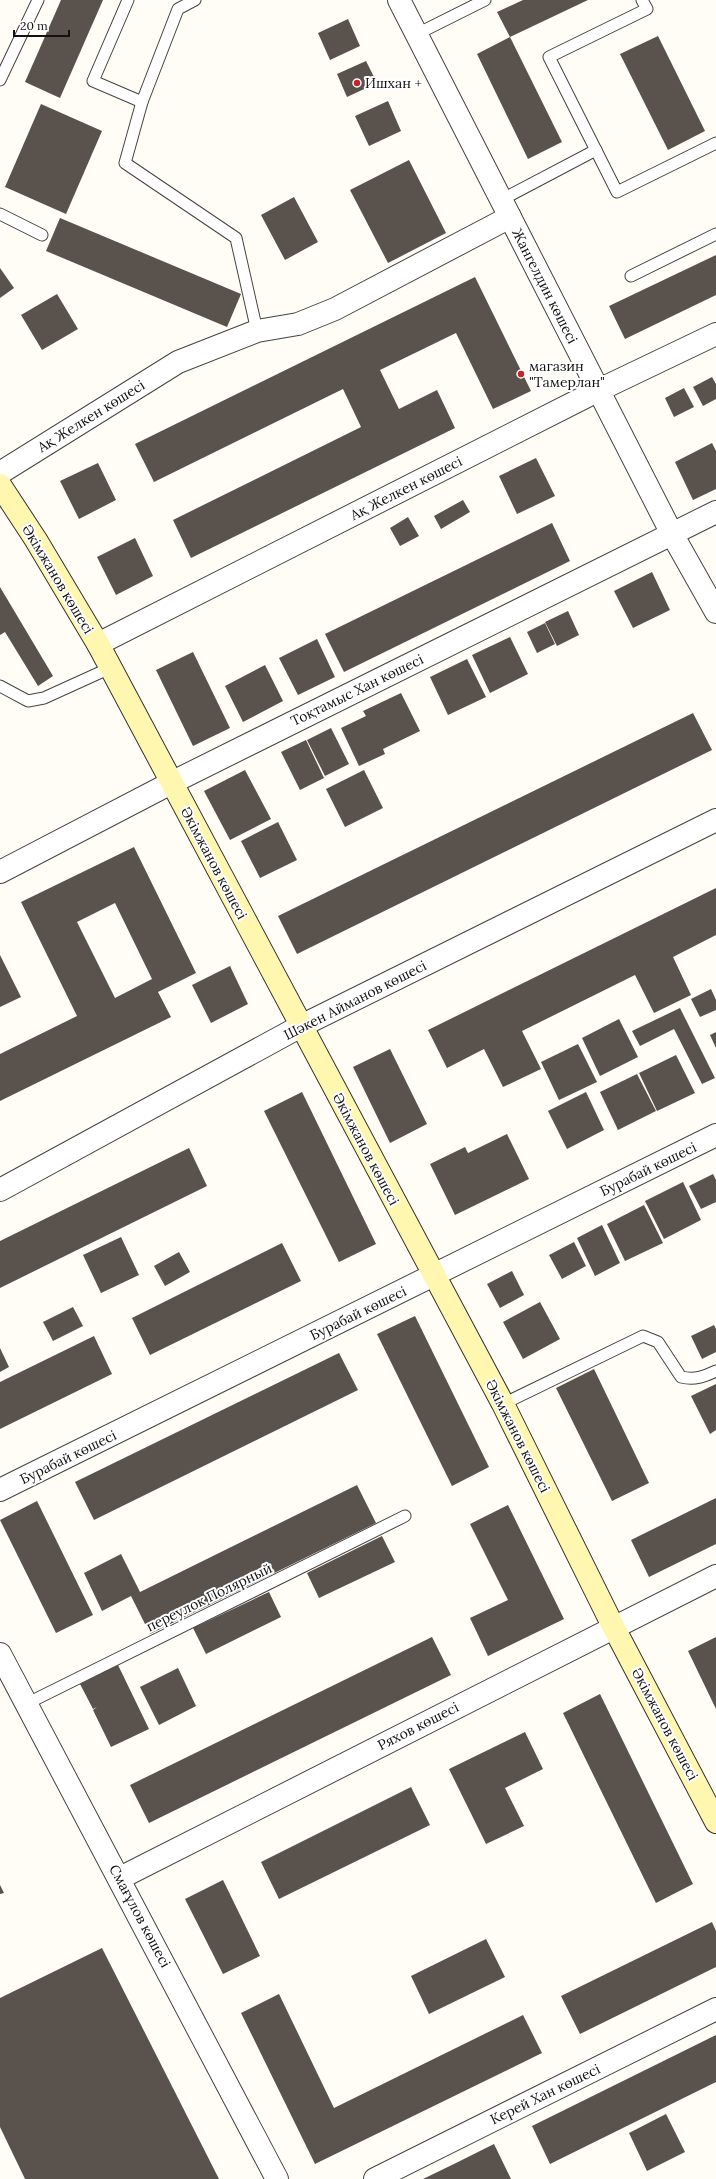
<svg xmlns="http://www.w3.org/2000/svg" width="716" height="2179" viewBox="0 0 716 2179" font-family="Lora,serif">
  <rect width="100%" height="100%" fill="#fffdf5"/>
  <g fill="#5a524d" fill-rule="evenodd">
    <path d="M61,0h42l-43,98 -35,-16z"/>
    <path d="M523,0h65l-78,37 -13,-25z"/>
    <path d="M348,19l12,27 -30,14 -12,-27z"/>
    <path d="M658,36l47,95 -37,19 -48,-96z"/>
    <path d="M510,37l52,105 -34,17 -51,-105z"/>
    <path d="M366,61l11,22 -30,14 -10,-23z"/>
    <path d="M388,101l13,30 -32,15 -14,-30z"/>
    <path d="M41,104l61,27 -36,83 -61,-27z"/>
    <path d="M409,160l37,73 -58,30 -38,-73z"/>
    <path d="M294,197l24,45 -33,18 -24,-45z"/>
    <path d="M60,218l181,76 -14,33 -181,-76z"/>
    <path d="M716,255v40l-91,44 -16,-33z"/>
    <path d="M0,268l14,20 -14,10z"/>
    <path d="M475,277l56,114 -38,18 -37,-76 -76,37 19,39 38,-19 18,38 -264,130 -18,-38 188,-93 -18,-38 -189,93 -19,-38z"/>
    <path d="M57,294l21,35 -36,21 -21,-35z"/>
    <path d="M712,377l4,7v15l-13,7 -10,-19z"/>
    <path d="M684,388l10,19 -20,10 -9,-19z"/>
    <path d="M712,443l4,8v38l-23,11 -18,-38z"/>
    <path d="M536,458l19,38 -38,18 -18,-38z"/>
    <path d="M98,463l18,37 -37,19 -19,-38z"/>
    <path d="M463,500l7,12 -29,17 -7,-13z"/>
    <path d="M408,517l11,19 -19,10 -10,-18z"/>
    <path d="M552,523l18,38 -226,111 -19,-38z"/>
    <path d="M135,538l18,38 -37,19 -19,-38z"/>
    <path d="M652,572l18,38 -37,18 -19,-37z"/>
    <path d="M0,587l53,89 -15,10 -33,-54 -5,3z"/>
    <path d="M568,611l11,24 -22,11 -12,-24z"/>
    <path d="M545,623l10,21 -18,9 -10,-21z"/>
    <path d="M510,637l18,37 -38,19 -18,-38z"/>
    <path d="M317,639l18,38 -37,18 -19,-37z"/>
    <path d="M193,652l37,76 -37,18 -37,-76z"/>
    <path d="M467,659l19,38 -38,18 -18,-38z"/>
    <path d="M265,665l18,36 -40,21 -18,-36z"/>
    <path d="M401,693l19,38 -37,18 2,5 -26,12 -18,-38 25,-12 -3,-5z"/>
    <path d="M693,713l19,37 -415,204 -19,-38z"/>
    <path d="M331,728l18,36 -24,12 -18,-36z"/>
    <path d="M306,740l18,38 -24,12 -19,-38z"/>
    <path d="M245,770l26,49 -41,21 -26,-49z"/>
    <path d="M364,770l19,38 -38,19 -19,-38z"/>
    <path d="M278,822l19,38 -37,18 -19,-37z"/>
    <path d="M134,847l62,126 -38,19 13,25 -171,84v-47l77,-38 -56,-114zM115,903l37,76 -37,19 -38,-76z"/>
    <path d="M716,888v47l-43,22 18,38 -37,18 -19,-38 -113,56 19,38 -38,18 -19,-38 -37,19 -19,-38z"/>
    <path d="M0,955l21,42 -21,10z"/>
    <path d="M230,966l18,38 -37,19 -19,-38z"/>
    <path d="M711,989l5,11v10l-16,7 -9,-18z"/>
    <path d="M680,1008l35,70 -13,6 -28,-55 -34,17 -8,-15z"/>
    <path d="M619,1019l19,38 -38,19 -18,-38z"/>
    <path d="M716,1032v16l-6,-13z"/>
    <path d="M578,1044l19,38 -38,18 -18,-38z"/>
    <path d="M390,1049l37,75 -37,19 -37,-76z"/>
    <path d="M676,1055l19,38 -38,18 -18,-38z"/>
    <path d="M637,1074l19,37 -38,19 -18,-38z"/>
    <path d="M302,1092l74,152 -37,18 -75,-151z"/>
    <path d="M586,1092l18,38 -37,19 -19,-38z"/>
    <path d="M507,1134l22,45 -74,36 -25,-51 35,-17 3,6z"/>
    <path d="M189,1148l18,38 -207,102v-47z"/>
    <path d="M713,1174l3,6v22l-15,7 -12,-23z"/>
    <path d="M683,1182l18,38 -37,19 -19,-38z"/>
    <path d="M644,1205l19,38 -38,18 -18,-37z"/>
    <path d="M602,1225l18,38 -25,13 -18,-38z"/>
    <path d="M121,1237l18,38 -38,18 -18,-38z"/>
    <path d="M574,1242l12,24 -24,13 -13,-24z"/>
    <path d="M282,1243l19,38 -151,74 -18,-37z"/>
    <path d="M179,1252l11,20 -25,14 -11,-20z"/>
    <path d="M512,1271l12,24 -24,13 -13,-24z"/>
    <path d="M540,1302l20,37 -37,20 -20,-37z"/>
    <path d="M73,1307l10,19 -30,15 -10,-19z"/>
    <path d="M415,1316l74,151 -37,19 -75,-152z"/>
    <path d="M714,1325l2,4v23l-14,7 -11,-23z"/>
    <path d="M94,1336l18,38 -112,55v-47z"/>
    <path d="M0,1348l9,19 -9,5z"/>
    <path d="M339,1353l19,37 -264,130 -19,-38z"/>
    <path d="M594,1369l55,114 -37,18 -56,-113z"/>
    <path d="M716,1384v46l-6,4 -19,-38z"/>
    <path d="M357,1485l19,38 -226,111 -19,-38 -29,15 -18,-38 37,-19 19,38z"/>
    <path d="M716,1498v46l-67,33 -18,-37z"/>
    <path d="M37,1501l56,114 -37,18 -56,-113z"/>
    <path d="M508,1505l56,114 -76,37 -18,-38 38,-18 -38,-76z"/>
    <path d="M382,1536l13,26 -76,36 -12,-25z"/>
    <path d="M269,1592l12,25 -75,37 -13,-26z"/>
    <path d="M432,1637l19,38 -302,148 -19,-38z"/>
    <path d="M716,1637v72l-28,-58z"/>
    <path d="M118,1665l31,64 -38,18 -18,-37 4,-3 -4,2 -13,-25z"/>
    <path d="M178,1668l18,38 -37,19 -19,-38z"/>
    <path d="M600,1694l93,190 -37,19 -93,-190z"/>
    <path d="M525,1732l18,37 -38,19 19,38 -38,18 -37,-75z"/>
    <path d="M411,1787l19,38 -151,74 -18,-37z"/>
    <path d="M223,1880l37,76 -37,18 -38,-75z"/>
    <path d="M0,1885l4,8 -4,1z"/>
    <path d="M712,1922l4,9v36l-136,67 -19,-38z"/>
    <path d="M486,1939l19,38 -76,37 -18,-38z"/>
    <path d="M102,1948l117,231h-194l-25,-52v-129z"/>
    <path d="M279,1994l55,114 189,-93 19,38 -227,111 -74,-151z"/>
    <path d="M716,2035v47l-166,82 -18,-38z"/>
    <path d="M666,2114l19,38 -38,19 -18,-38z"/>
    <path d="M494,2144l17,35h-88l33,-16z"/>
  </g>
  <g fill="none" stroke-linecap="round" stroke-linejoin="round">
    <g stroke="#444" stroke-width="13">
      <g id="service">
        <path d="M128,0l-35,81 49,21 36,-93 17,-9"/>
        <path d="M642,0l5,9 -98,48 68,135 99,-49"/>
        <path d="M417,34l68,-34"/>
        <path d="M0,80l38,-80"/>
        <path d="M142,102l-17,61 111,75 21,93"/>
        <path d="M501,200l95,-50"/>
        <path d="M0,214l42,21"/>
        <path d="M631,276l85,-42"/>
        <path d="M0,686l28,15 16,-3 66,-30"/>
        <path d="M503,1404l140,-68 15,6 23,35c14,3 22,0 35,-6"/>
        <path d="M26,1704l379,-188"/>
      </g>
    </g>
    <g stroke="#444" stroke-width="24">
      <g id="minor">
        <path d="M399,0l273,534 44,78"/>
        <path d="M0,473l178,-111 79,-31 41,-7 37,-15 175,-92"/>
        <path d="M98,644l501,-254 117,-56"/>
        <path d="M0,872l171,-89 545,-271"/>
        <path d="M0,1190l301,-164 415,-206"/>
        <path d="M0,1654l277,525"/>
        <path d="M120,1878l596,-302"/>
        <path d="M375,2179l341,-170"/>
      </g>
    </g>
    <g stroke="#444" stroke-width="24">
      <path id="tertiary" d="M0,1490l716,-355"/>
    </g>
    <g stroke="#333" stroke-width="24">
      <path id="secondary" d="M0,485l36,55 62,104 405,760 110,222 103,196"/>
    </g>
    <use href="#service" stroke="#fff" stroke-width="11"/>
    <use href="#minor" stroke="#fff" stroke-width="22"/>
    <use href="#tertiary" stroke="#fff" stroke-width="22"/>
    <use href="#secondary" stroke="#fff6b0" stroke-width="22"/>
  </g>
  <g fill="#c4262e" stroke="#fff" stroke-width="1.5">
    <circle cx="357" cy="83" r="4"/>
    <circle cx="521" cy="374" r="4"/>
  </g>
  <g text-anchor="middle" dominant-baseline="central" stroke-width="4" stroke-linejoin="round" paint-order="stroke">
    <g font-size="14" fill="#111" stroke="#fff" text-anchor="start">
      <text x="365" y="83">Ишхан +</text>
      <text x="529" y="366">магазин<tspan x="529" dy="16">"Тамерлан"</tspan></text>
    </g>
    <g font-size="14" fill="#111" stroke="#fff">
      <text transform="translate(545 286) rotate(63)">Жангелдин көшесі</text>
      <text transform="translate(91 416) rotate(-32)">Ақ Желкен көшесі</text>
      <text transform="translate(406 488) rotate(-27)">Ақ Желкен көшесі</text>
      <text transform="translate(58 579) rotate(59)">Әкімжанов көшесі</text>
      <text transform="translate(357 690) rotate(-26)">Тоқтамыс Хан көшесі</text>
      <text transform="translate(214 863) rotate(62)">Әкімжанов көшесі</text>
      <text transform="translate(355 1000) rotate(-27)">Шәкен Айманов көшесі</text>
      <text transform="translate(366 1149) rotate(62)">Әкімжанов көшесі</text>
      <text transform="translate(648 1169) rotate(-26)">Бурабай көшесі</text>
      <text transform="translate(358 1313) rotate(-26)">Бурабай көшесі</text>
      <text transform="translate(518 1436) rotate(63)">Әкімжанов көшесі</text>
      <text transform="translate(68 1457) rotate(-26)">Бурабай көшесі</text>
      <text transform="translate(209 1597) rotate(-26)">переулок Полярный</text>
      <text transform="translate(665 1724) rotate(62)">Әкімжанов көшесі</text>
      <text transform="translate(418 1726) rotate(-27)">Ряхов көшесі</text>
      <text transform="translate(140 1916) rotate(62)">Смағұлов көшесі</text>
      <text transform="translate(545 2094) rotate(-26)">Керей Хан көшесі</text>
    </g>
  </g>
  <path d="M14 30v6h55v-6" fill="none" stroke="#111111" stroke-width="2"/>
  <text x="20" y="30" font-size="12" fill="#111111" stroke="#ffffff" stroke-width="3" paint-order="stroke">20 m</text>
</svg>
